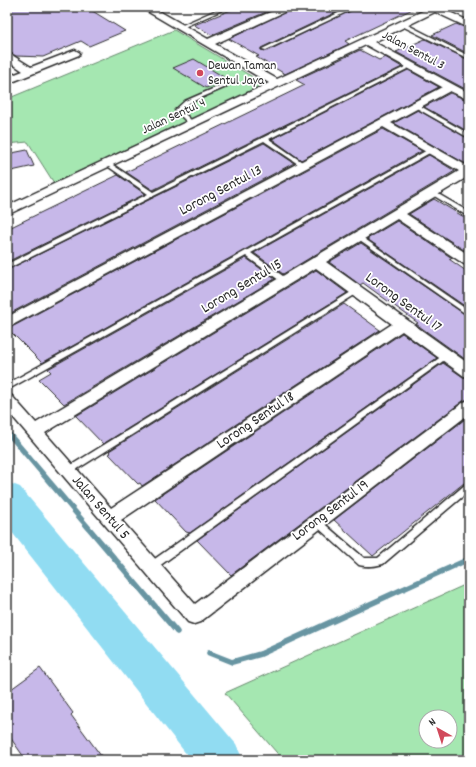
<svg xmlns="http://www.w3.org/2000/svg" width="476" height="767" viewBox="0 0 476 767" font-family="Dekko,sans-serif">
  <rect width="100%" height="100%" fill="#fff"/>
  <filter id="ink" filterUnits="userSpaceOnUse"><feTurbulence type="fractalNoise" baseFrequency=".025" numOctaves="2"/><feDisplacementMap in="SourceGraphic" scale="8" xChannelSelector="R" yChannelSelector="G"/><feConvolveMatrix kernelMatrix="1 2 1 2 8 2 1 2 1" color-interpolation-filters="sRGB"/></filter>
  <g filter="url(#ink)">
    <g fill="#a5e7b1" stroke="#68896e" fill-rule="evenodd">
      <path d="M174,30l92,55 -212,98 -26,-41 -21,2v-45z"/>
      <path d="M469,583v177h-186l-58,-67zM426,717h24v24h-24z"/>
    </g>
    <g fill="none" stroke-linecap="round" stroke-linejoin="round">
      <g fill="#6895a2" fill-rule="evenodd">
        <path d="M7,430h2l170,200 1,2 -1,2 -2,1 -2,-1 -168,-198z"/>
        <path d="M469,556v6l-208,95 -29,8 -25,-10 -1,-2 1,-2 2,-1 23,9 28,-8z"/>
      </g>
      <path fill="#91dcf2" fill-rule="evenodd" d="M7,482l13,5 216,257 7,16h-52l-184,-234z"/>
    </g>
    <g fill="#c7b8e9" stroke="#2b2b2b">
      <path d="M7,7h79l39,24 -36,15 -8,-5 -38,16 -27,-1 -9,-5z"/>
      <path d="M238,7h40l-66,28 -18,-10z"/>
      <path d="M296,7h51l-86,41v2l6,1 91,-44h59l-72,34 4,3 -64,30 -29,-17 3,-1 -30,-17z"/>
      <path d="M456,24l13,5v25l-37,-19z"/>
      <path d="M425,39l44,21v31l-73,-39z"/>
      <path d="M360,50l19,10 6,-3 17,10 -249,123 -27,-18 179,-87 -9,-5z"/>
      <path d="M194,59l33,20 -21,9 -33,-20z"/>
      <path d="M408,70l31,17 -138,73 -29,-21z"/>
      <path d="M450,93l19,8v31l-45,-25z"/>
      <path d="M418,110l51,29v23l-3,2 -72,-41z"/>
      <path d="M383,129l39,22 -380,212 -34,-34z"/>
      <path d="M264,143l30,20 -287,152v-45z"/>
      <path d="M27,150l7,16 -27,6v-18z"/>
      <path d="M429,155l26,16 -172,103 -29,-21z"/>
      <path d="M118,175l27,19 -138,68v-33z"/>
      <path d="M434,199l35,21v26l-5,4 -55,-36z"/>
      <path d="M397,221l55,37 -3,1 20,14v36l-102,-70z"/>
      <path d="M361,243l108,74v45l-53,-38 2,-1 -55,-40 -3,2 -31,-23z"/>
      <path d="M246,258l29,21 -211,125 -25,-25 12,-7 -3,-3z"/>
      <path d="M316,270l31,23 -244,151 -27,-28z"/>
      <path d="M344,304l36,26 -238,156 -2,-3 -2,1 -29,-30 2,-1 -2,-2z"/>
      <path d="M402,333l35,25 -247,175 -4,-1 -31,-33z"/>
      <path d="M443,363l20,14 6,1v21l-6,2 -232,174 -34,-35z"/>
      <path d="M469,416v63l-96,77 -39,-36z"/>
      <path d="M40,668l33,45 -2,2 33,45h-78l-19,-27v-41z"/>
    </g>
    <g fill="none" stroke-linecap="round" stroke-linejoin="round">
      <g stroke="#2b2b2b" stroke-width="3">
        <g id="lane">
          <path d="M223,7h6l-47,21 -4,-1z"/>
          <path d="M351,7h6l-91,43 -4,-1z"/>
          <path d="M400,23h4l65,33v3l-69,-34z"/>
          <path d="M409,65l4,1 -144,73 36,25v2h-4l-37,-25 -257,128v-5l141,-70 -42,-29v-2h4l43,29z"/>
          <path d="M224,84l2,1v2l-37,16 -8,7 13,13v2h-4l-15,-15 10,-9z"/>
          <path d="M415,103l54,31v4l-56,-32v-2z"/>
          <path d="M431,148l2,1v2l-182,102 36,26 1,2 -1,2h-4l-37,-27 -239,134v-6z"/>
          <path d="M433,191l36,21v5l-38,-23 -1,-1z"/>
          <path d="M359,235l110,76v5l-112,-78 -1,-1 1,-1z"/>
          <path d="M356,289h4l1,2 -290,182 -3,1 -3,-1 -1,-2 1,-2z"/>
          <path d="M445,354h4l1,2 -295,213 -3,1 -3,-1 -1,-3 1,-3z"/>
          <path d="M469,483v8l-86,73c-7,2 -17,3 -24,1l-45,-41 -1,-2 1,-2 3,-1 3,1 44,38h14l88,-74z"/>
        </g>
      </g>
      <g stroke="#2b2b2b" stroke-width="3">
        <g id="street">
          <path d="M140,7h12l56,32 74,-32h13l-80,37 62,35 154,-72h13l-1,2 26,12v7l-34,-16 -61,30 95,51v7l-19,-9 -59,32 78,44v9l-63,38 63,41v10l-5,-1 -67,-45 -71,43 143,102v13l-5,-1 -62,-45 -281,189 74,84 269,-202 5,-2v14l-269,208 -6,2 -6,-2 -181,-212v-16l5,2 24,27 423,-252 -76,-44 -376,201v-11l435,-230 -76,-42 -359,170v-9l262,-123zM316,268l76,56 -281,184 -66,-75z"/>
          <path d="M75,50l5,3 -1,2 -72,29v-7l16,-6 -16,-11v-8l24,15z"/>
        </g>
      </g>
      <use href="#lane" fill="#fff" fill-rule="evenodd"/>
      <use href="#street" fill="#fff" fill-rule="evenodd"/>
    </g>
  </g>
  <circle fill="#d1495b" stroke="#fff" stroke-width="1.5" cx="200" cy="73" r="4"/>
  <g text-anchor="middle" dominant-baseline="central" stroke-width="3.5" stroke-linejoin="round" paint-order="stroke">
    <g font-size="13" fill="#2b2b2b" stroke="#fff">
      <text transform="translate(413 51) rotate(28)">Jalan Sentul 3</text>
      <text transform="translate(174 117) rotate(-25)">Jalan Sentul 4</text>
    </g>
    <g font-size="13" fill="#2b2b2b" stroke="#fff" text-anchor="start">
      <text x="208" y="66">Dewan Taman<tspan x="208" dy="15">Sentul Jaya</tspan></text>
    </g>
    <g font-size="15" fill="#2b2b2b" stroke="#fff">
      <text transform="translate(221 191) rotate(-28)">Lorong Sentul 13</text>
      <text transform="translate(242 287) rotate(-31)">Lorong Sentul 15</text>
      <text transform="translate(403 303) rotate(36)">Lorong Sentul 17</text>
      <text transform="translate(256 421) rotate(-34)">Lorong Sentul 18</text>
      <text transform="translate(100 508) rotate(49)">Jalan Sentul 5</text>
      <text transform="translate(331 511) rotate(-37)">Lorong Sentul 19</text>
    </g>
  </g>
  <rect width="476" height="767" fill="none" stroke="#fff" stroke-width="24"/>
  <rect x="12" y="12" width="452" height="743" fill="none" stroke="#2b2b2b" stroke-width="1.5" filter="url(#ink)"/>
  <g transform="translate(438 729) rotate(321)"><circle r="19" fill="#ffffff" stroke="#aaaaaa"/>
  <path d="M0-3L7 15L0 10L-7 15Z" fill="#d1495b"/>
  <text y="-6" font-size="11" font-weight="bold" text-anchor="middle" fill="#2b2b2b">N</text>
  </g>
</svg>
